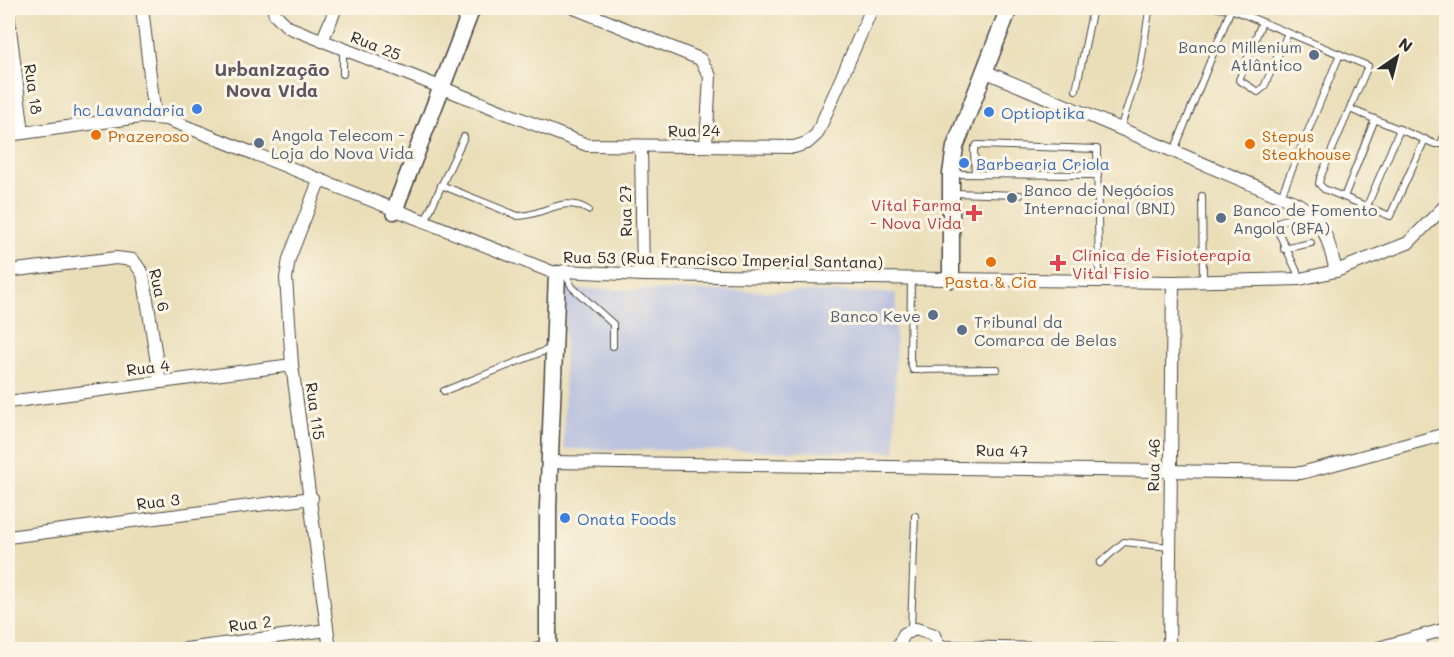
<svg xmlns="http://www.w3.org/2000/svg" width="1454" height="657" viewBox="0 0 1454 657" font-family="Mali,sans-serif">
  <rect width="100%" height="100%" fill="#fcf5e5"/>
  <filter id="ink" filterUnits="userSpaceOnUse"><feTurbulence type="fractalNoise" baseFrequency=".0167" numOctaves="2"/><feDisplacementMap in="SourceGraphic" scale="12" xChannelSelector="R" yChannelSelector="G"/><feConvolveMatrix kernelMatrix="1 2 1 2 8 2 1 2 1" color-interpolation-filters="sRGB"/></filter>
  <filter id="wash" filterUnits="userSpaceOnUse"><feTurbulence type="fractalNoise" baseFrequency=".008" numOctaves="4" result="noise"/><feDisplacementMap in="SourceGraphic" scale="24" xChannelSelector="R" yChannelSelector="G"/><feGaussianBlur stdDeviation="1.35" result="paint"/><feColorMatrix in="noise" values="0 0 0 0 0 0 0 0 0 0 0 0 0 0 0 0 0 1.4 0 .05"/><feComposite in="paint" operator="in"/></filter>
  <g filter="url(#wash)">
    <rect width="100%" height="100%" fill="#eadeb9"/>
    <path fill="#bcc3de" d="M565,289l331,4 -1,159 -331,-3z"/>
  </g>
  <g filter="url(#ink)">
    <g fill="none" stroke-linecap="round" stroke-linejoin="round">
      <g stroke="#484640" stroke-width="8">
        <g id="lane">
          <path d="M1141,8l8,3 18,-3"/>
          <path d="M1217,8l14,1 137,57 -48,112 -1,6 5,5 66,27 35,-77"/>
          <path d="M1262,22l-23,58 19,12 6,-5 24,-54"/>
          <path d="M343,50v24"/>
          <path d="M1076,90l17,-82"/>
          <path d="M1350,109l85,35h6l5,-14"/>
          <path d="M1120,129l20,-60 9,-58"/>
          <path d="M1174,151l57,-142"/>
          <path d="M952,174l146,1"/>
          <path d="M975,174l-1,-25 3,-4 120,4 2,131"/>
          <path d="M441,185l77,31c26,0 45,-22 70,-6"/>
          <path d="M952,193l68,2"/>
          <path d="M1202,196l1,85"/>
          <path d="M1281,196l59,-142"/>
          <path d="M1344,197l31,-78"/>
          <path d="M1367,206l33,-77"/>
          <path d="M425,221l39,-84"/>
          <path d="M1284,249l27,-6"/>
          <path d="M564,271l8,16 41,37v22"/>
          <path d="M1300,278l-24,-51 4,-6 30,-8"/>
          <path d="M911,279l-1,81 3,10 84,-1"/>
          <path d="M444,391l108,-43"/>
          <path d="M1100,563l24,-21 45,5"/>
          <path d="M911,630l4,-114"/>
          <path d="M529,650l8,-5h11"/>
        </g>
      </g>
      <g stroke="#484640" stroke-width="14">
        <g id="street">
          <path d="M142,8l13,109"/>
          <path d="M273,8l2,6 13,13 299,118 207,2 13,-4 10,-9 55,-126"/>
          <path d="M574,8l126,51 10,17 -4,70"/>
          <path d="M8,13l15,120"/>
          <path d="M322,41l14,-33"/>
          <path d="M984,71l314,133c28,17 30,37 38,67"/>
          <path d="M8,135l132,-18 27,2 390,155 7,-3 79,4 530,7 127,-3 36,-8 72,-28 38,-38"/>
          <path d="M641,147l2,128"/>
          <path d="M319,181l-30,78 -3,19 6,87 38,285"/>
          <path d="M8,271l108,-13 17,2 10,14 17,108"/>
          <path d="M8,402l284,-37"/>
          <path d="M551,462l750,11 145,-39"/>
          <path d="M8,537l304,-39"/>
          <path d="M1419,637l4,13"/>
          <path d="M940,647l175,3"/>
          <path d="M178,650l149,-20"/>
          <path d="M897,650l7,-16 12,-5 18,6 6,15"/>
          <path d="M1169,650l4,-368"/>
          <path d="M1371,650l75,-21"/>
        </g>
      </g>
      <g stroke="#484640" stroke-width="19">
        <g id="secondary">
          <path d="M394,211l78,-203"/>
          <path d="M951,279v-105l4,-27 54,-139"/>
          <path d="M548,650v-143l9,-233"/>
        </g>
      </g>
      <use href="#lane" stroke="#fff" stroke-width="6"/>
      <use href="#street" stroke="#fff" stroke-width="12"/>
      <use href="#secondary" stroke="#fff" stroke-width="16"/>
    </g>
  </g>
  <g fill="#5c6f8a" stroke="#fcf5e5" stroke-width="2">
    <circle cx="1314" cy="55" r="6"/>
    <circle cx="259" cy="143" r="6"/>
    <circle cx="1012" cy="198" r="6"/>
    <circle cx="1221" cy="218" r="6"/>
    <circle cx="933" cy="315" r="6"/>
    <circle cx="962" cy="330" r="6"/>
  </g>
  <g fill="#3f7fe0" stroke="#fcf5e5" stroke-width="2">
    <circle cx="197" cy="109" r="6"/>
    <circle cx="989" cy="112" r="6"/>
    <circle cx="964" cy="163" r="6"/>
    <circle cx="565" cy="518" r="6"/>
  </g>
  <g fill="#e8710a" stroke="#fcf5e5" stroke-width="2">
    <circle cx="96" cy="135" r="6"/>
    <circle cx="1250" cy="144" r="6"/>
    <circle cx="991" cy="262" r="6"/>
  </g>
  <g fill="#e0444e" stroke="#fcf5e5" stroke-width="2">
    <path d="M971 204h6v6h6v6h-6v6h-6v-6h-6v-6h6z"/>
    <path d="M1055 254h6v6h6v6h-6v6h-6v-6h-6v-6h6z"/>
  </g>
  <g text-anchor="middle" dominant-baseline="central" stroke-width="6" stroke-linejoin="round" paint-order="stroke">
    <g font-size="16" fill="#2b2b2b" stroke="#fcf5e5">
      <text transform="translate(376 45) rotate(22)">Rua 25</text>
      <text transform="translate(34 89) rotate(82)">Rua 18</text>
      <text transform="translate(694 130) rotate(-1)">Rua 24</text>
      <text transform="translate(625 211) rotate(-91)">Rua 27</text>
      <text transform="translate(723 259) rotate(1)">Rua 53 (Rua Francisco Imperial Santana)</text>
      <text transform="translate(160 290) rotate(77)">Rua 6</text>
      <text transform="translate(148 367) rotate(-7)">Rua 4</text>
      <text transform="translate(316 411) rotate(82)">Rua 115</text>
      <text transform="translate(1002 450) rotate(1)">Rua 47</text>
      <text transform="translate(1153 465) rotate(-89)">Rua 46</text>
      <text transform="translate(158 501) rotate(-7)">Rua 3</text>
      <text transform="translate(250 623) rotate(-7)">Rua 2</text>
    </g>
    <g font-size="16" fill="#4e5e75" stroke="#fcf5e5" text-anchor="start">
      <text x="1302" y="46" text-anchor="end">Banco Millenium<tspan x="1302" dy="18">Atlântico</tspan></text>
      <text x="271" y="134">Angola Telecom -<tspan x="271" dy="18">Loja do Nova Vida</tspan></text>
      <text x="1024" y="189">Banco de Negócios<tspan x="1024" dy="18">Internacional (BNI)</tspan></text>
      <text x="1233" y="209">Banco de Fomento<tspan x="1233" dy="18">Angola (BFA)</tspan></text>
      <text x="921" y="315" text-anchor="end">Banco Keve</text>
      <text x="974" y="321">Tribunal da<tspan x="974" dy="18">Comarca de Belas</tspan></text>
    </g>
    <g font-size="16" fill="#366cbe" stroke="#fcf5e5" text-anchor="start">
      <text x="185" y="109" text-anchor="end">hc Lavandaria</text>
      <text x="1001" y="112">Optioptika</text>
      <text x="976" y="163">Barbearia Criola</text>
      <text x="577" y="518">Onata Foods</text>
    </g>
    <g font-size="16" fill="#c56008" stroke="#fcf5e5" text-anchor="start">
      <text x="108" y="135">Prazeroso</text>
      <text x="1262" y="135">Stepus<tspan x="1262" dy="18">Steakhouse</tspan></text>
      <text x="991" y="281" text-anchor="middle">Pasta &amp; Cia</text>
    </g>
    <g font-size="16" fill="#be3a42" stroke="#fcf5e5" text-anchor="end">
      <text x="962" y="204">Vital Farma<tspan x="962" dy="18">- Nova Vida</tspan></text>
      <text x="1072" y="254" text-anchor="start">Clínica de Fisioterapia<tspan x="1072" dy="18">Vital Fisio</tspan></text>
    </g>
    <g font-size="18" font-weight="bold" fill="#5c5664" stroke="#fcf5e5">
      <text x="272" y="69">Urbanização<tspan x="272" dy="21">Nova Vida</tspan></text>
    </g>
  </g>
  <rect width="1454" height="657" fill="none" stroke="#fcf5e5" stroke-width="30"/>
  <g transform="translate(1397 57) rotate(35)" stroke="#fcf5e5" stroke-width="4.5" paint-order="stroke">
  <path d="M0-4.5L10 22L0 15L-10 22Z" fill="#2b2b2b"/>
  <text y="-9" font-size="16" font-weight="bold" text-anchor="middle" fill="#2b2b2b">N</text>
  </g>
</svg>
